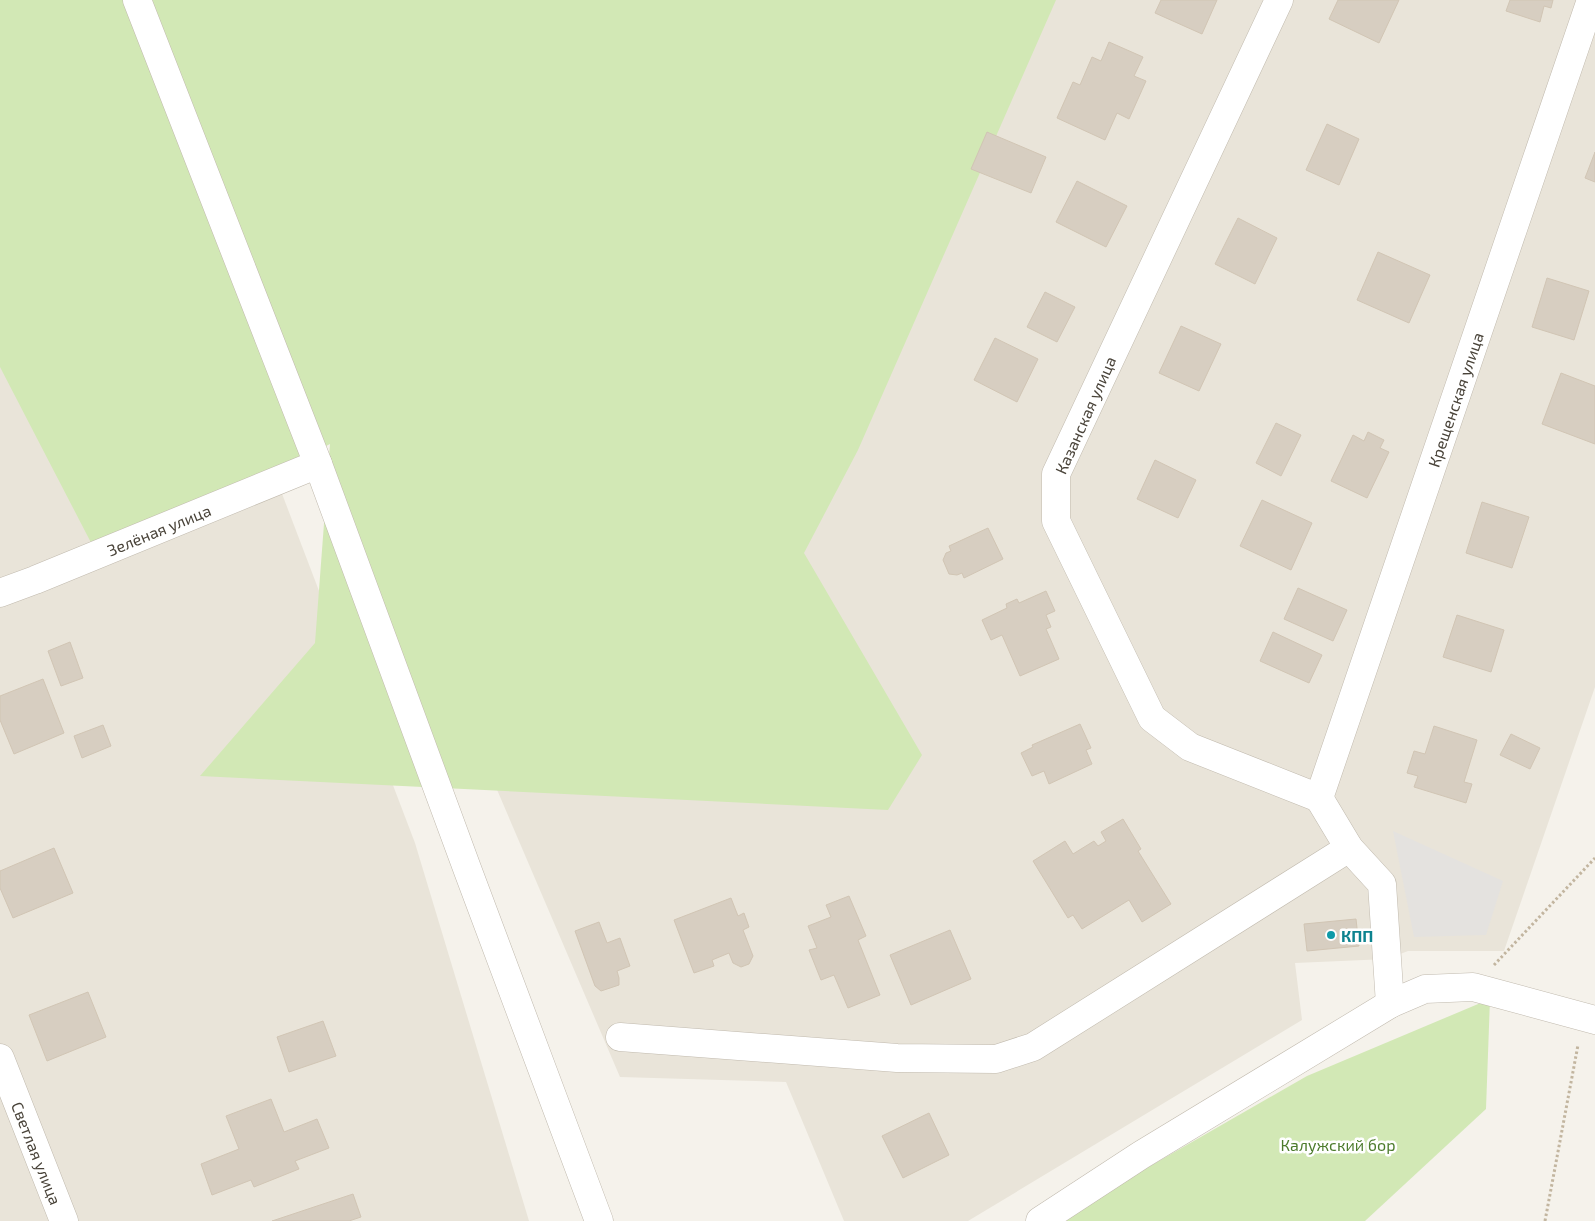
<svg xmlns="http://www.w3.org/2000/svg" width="1595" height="1221" viewBox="0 0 1595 1221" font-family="'Exo 2',sans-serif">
  <rect width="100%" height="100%" fill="#f5f2eb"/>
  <g fill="#e9e4d9">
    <path d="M0,0h94l321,843 114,378h-529z"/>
    <path d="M1021,0h574v687l-91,264h-96l-21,8 -92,4 7,57 -334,201h-124l-58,-139 -166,-5 -146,-341 309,-212z"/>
  </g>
  <g fill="#d2e8b5">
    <path d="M0,0h1056l-198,450 -54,103 118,202 -34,55 -688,-34 115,-133 15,-199 -230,116 -100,-193z"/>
    <path d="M1490,999l-4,110 -121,112h-300l47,-33 195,-112z"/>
  </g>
  <path fill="#e4e2df" d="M1393,831l110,50 -17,54 -72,2z"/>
  <g fill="#d7cec1" stroke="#d1c5b4">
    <path d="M1161,0h56l-15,34 -47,-21z"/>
    <path d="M1338,0h61l-20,43 -50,-24z"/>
    <path d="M1510,0h43l-2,8 -7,-2 -4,16 -34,-11z"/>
    <path d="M1109,42l34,15 -9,19 12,5 -17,38 -12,-6 -12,27 -48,-22 16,-36 7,3 12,-28 9,4z"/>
    <path d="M1327,124l32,15 -20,46 -33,-15z"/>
    <path d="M987,132l59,25 -15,36 -60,-24z"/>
    <path d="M1595,152v30l-10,-4z"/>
    <path d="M1077,181l50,25 -21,41 -50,-25z"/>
    <path d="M1238,218l39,20 -22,46 -40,-20z"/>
    <path d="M1378,252l52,23 -21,48 -52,-23z"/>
    <path d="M1547,278l42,13 -15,49 -42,-13z"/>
    <path d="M1045,292l30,15 -18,35 -30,-15z"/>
    <path d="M1181,326l40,18 -22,47 -40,-18z"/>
    <path d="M995,338l43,21 -21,43 -43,-22z"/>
    <path d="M1561,373l34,13v58l-53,-20z"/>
    <path d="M1276,423l25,12 -20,41 -25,-13z"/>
    <path d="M1368,432l16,8 -4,8 9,4 -22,46 -36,-17 22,-46 11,6z"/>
    <path d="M1155,460l41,20 -18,38 -41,-19z"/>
    <path d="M1262,500l50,23 -21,47 -51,-24z"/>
    <path d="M1482,502l47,15 -17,51 -46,-15z"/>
    <path d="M988,528l15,31 -39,19 -2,-5 -5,2 -8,-1 -6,-14 3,-7 5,-2 -2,-5z"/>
    <path d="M1298,588l49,22 -14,31 -49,-22z"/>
    <path d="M1046,591l9,20 -9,4 5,12 -5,2 13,30 -39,17 -18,-41 -11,5 -9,-20 25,-12 -1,-4 11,-5 2,4z"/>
    <path d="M1457,615l47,15 -13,42 -48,-15z"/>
    <path d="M1273,632l49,23 -13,28 -49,-22z"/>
    <path d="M70,642l13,36 -22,8 -13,-35z"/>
    <path d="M43,679l21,54 -50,21 -14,-34v-24z"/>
    <path d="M1080,724l11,24 -5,2 6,14 -43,20 -5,-13 -12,5 -11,-23 12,-6 -1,-2z"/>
    <path d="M103,725l8,21 -29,12 -8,-22z"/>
    <path d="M1434,726l43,14 -13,42 8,2 -6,19 -52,-16 4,-11 -11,-3 7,-22 11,3z"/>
    <path d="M1511,734l29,14 -10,21 -30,-14z"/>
    <path d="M1123,819l18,30 -3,2 33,53 -29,18 -13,-22 -47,29 -9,-14 -5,3 -35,-57 32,-20 8,13 21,-13 4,5 8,-5 -5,-9z"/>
    <path d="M54,848l19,45 -60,25 -13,-30v-17z"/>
    <path d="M849,896l17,40 -8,4 22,55 -32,13 -14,-33 -13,5 -12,-30 8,-2 -9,-22 23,-9 -5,-12z"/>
    <path d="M731,898l7,18 6,-3 5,14 -6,3 10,26 -4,8 -8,3 -8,-4 -4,-10 -17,7 2,6 -20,7 -20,-53z"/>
    <path d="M1356,919l3,27 -52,5 -3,-27z"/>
    <path d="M599,922l8,21 13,-5 10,28 -13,5 2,7v7l-18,6 -6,-5 -20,-55z"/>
    <path d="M950,930l21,49 -60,26 -21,-50z"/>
    <path d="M88,992l18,45 -59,24 -18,-46z"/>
    <path d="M323,1021l13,35 -47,16 -12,-35z"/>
    <path d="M271,1099l13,33 33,-13 12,29 -34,13 4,8 -45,18 -3,-7 -39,15 -11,-31 38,-15 -13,-33z"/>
    <path d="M929,1113l20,42 -46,23 -21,-42z"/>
    <path d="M353,1194l8,23 -12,4h-77z"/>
  </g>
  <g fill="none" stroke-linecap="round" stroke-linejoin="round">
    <g stroke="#c1baae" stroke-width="29">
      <g id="minor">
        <path d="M137,0l181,464 150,407 131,350"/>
        <path d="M1279,0l-223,474v47l96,197 38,29 129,51"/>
        <path id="s1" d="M0,593l35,-13 283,-116"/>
        <path id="s2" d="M1319,798l272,-798"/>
        <path d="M1319,798l30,50 33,36 8,120"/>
        <path d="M620,1037l277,21 99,1 37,-12 316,-199"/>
        <path id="s3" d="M0,1058l64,163"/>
        <path d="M1040,1221l101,-66 249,-151 35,-15 48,-2 122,33"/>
      </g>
    </g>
    <g stroke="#c2b59f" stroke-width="3" stroke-dasharray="2.5 2.5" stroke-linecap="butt">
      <path d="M1494,965l101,-107"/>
      <path d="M1545,1221l33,-176"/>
    </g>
    <use href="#minor" stroke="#fff" stroke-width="28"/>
  </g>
  <circle fill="#0f9aa8" stroke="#fff" stroke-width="2" cx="1331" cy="935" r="5"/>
  <g text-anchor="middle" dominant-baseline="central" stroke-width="5" stroke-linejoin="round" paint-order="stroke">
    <g font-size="16" fill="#494339" stroke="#fff">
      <text stroke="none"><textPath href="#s2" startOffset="421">Крещенская улица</textPath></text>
      <text transform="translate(1085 415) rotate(-66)">Казанская улица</text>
      <text stroke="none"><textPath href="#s1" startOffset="171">Зелёная улица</textPath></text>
      <text stroke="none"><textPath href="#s3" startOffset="102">Светлая улица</textPath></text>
    </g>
    <g font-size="16" font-weight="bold" fill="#0d838f" stroke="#fff" text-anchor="start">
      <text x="1341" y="935">КПП</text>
    </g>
    <g font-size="16" fill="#4c7b2c" stroke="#fff">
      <text x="1338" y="1144">Калужский бор</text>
    </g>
  </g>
</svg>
